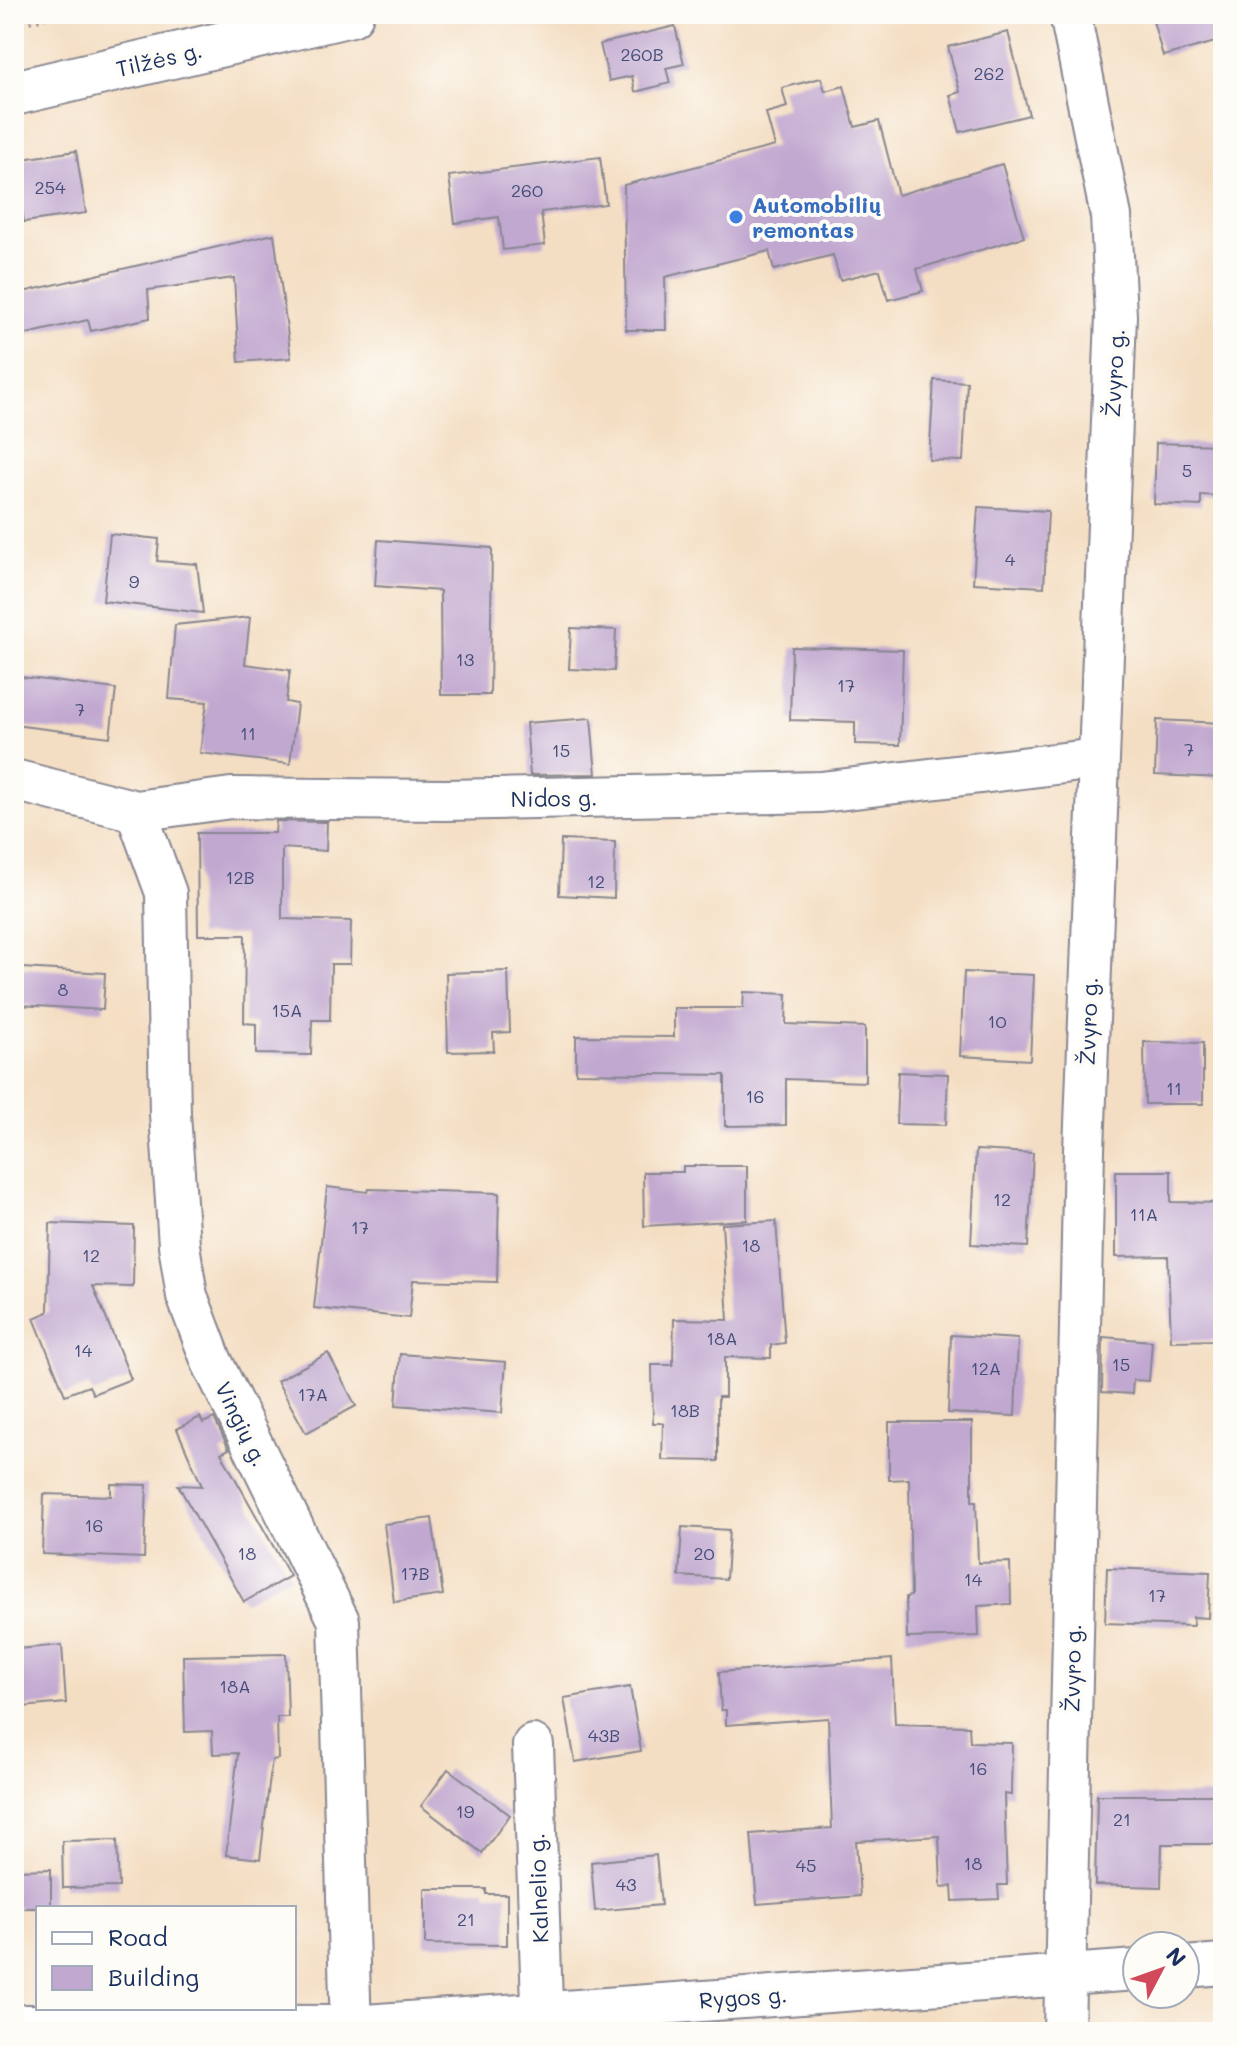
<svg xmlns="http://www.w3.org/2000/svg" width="1237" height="2046" viewBox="0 0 1237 2046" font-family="Mali,sans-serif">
  <rect width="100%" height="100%" fill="#fdfcf7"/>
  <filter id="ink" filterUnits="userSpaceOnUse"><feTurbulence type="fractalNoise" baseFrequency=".0125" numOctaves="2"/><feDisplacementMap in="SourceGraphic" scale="16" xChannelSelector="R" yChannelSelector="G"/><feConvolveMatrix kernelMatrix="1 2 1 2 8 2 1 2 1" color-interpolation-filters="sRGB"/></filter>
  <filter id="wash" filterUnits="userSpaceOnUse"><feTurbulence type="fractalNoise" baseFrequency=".006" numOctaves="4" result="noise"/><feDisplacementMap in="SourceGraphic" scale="32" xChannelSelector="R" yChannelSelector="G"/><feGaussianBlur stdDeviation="1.8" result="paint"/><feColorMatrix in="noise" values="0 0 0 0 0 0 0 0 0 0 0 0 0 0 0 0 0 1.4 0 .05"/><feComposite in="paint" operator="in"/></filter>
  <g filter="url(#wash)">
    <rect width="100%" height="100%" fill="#f4dec3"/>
    <g id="blocks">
      <g fill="#c1a8d0">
        <path d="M1151,14h72v26l-60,16z"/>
        <path d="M675,26l9,38 -18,4 4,15 -35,9 -3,-16 -23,5 -9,-37z"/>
        <path d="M1008,32l21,83 -69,17 -10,-37 10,-3 -12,-45z"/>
        <path d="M821,78l4,13 19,-5 11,41 24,-6 19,74 104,-31 22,73 -107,32 6,22 -35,9 -8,-30 -40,10 -7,-25 -59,15 -5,-19 -104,26 1,53h-40l-2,-145 151,-39 -9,-33 21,-6 -5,-19z"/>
        <path d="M76,151l10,62 -62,9 -9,-62z"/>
        <path d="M600,157l6,47 -65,8 4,33 -42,5 -4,-33 -44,6 -6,-47z"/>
        <path d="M274,234l17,124 -52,4 -5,-84 -86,12 2,28 -59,13 -3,-11 -74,17v-43z"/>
        <path d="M934,380l33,2 -4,79 -34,-1z"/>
        <path d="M1156,443l64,2 -1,51 -18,-1v11l-47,-2z"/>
        <path d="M978,507l70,4 -4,76 -71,-4z"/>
        <path d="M110,534l49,5 -2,22 40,3 6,49 -100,-12z"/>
        <path d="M378,540l114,8 -2,147h-49l-1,-104 -65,-5z"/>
        <path d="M250,617l-5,47 45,6 -4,32 11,2 -7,60 -90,-11 7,-51 -38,-3 6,-74z"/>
        <path d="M571,628l45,2 -2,41 -45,-2z"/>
        <path d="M792,647l111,3 -3,95 -45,-1v-22l-65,-2z"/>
        <path d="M14,676l102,13 -6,48 -96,-12z"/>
        <path d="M591,718l5,56 -66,1 -4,-52z"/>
        <path d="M1157,720l66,3v55l-68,-3z"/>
        <path d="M276,821l51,1 -1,29 -44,-3v71l69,2 -1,43h-19l-1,56h-18l-1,35 -55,-1v-30l-12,-1 1,-88h-47l-1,-102h78z"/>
        <path d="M561,840l54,2 -1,56 -55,-3z"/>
        <path d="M22,968l83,5 -2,37 -83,-5z"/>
        <path d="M508,971l2,61 -17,1 1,18 -46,1 -2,-79z"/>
        <path d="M964,972l70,3 -4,85 -70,-4z"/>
        <path d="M744,992l43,2 -1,30 79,3v55l-79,-3v46l-61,1v-51l-149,-2v-37l98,1v-29h69z"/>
        <path d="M1144,1042l59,1v61h-58z"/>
        <path d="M898,1072l50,2 -2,51 -50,-1z"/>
        <path d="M976,1150l57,3 -5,94 -57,-3z"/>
        <path d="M683,1166h64v54l-103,6 -1,-54h40z"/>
        <path d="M1116,1171h55v31l52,1v137l-52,1 -3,-85 -52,1z"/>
        <path d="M327,1187l41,5 1,-3 130,4 -2,89 -84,-2 -4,38 -95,-10z"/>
        <path d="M776,1221l9,122 -14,2v13l-46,-1v40h-7v64l-56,-1 1,-37h-10l-1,-58h21l1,-46 54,1 -6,-96z"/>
        <path d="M50,1223l84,3 -1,61 -40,-1 38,93 -38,15 -4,-8 -24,9 -31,-77 14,-6z"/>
        <path d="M951,1335l67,4 -3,77 -67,-3z"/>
        <path d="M1103,1337l49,4 -3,40 -16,-1 -1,14 -30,-2z"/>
        <path d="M328,1353l28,53 -50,27 -29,-52z"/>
        <path d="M400,1354l106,8 -4,51 -106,-8z"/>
        <path d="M200,1417l3,6 11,-5 15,31 -8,4 69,123 -46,26 -66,-117 24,1 -25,-57z"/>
        <path d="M889,1422h83v79h4l2,62 32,-1 1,42 -33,2 1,30 -72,2 -1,-41 5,-1 -2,-117 -20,1z"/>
        <path d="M111,1484l36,1 -3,73 -102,-4 2,-60 67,2z"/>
        <path d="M432,1518l11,77 -49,7 -10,-78z"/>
        <path d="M682,1527l47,3 -3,49 -47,-3z"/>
        <path d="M1107,1568l103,4 -2,46 -15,-1v9l-88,-3z"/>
        <path d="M62,1645l4,58 -44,4 -5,-58z"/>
        <path d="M286,1654l2,63h-11l1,42 -6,1 -12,99 -34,-4 12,-102 -25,1 -1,-23 -27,1 -2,-76z"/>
        <path d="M892,1659l3,65 74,2 1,16 42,1 -1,52 -7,-1 3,91h-9l1,14 -46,2 -1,-15 -11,1 -2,-51 -83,5 4,55 -103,8 -6,-70 81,-6 -4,-110 -102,7v-15h-5l-2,-38z"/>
        <path d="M630,1687l11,64 -66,11 -11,-64z"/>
        <path d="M448,1769l62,46 -28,38 -61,-47z"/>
        <path d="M1097,1795h126v49h-61l-1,43 -66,-2z"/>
        <path d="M117,1840l2,47 -56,1 -1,-47z"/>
        <path d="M656,1855l5,50 -66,6 -4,-49z"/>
        <path d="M51,1869v39h-37v-38z"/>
        <path d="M425,1889h61v5h21v51l-82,-1z"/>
      </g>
    </g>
  </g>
  <g filter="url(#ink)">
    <use href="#blocks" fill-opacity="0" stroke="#888690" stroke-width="2"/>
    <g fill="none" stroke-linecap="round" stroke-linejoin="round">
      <g stroke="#888690" stroke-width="44">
        <g id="minor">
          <path d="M14,780l122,31 95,-13 214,2 376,-8 276,-33"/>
          <path d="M136,811l30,82 4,221 9,131 8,51 25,66 127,259 12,411"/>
          <path d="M533,1745l10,287"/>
          <path d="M1185,1967l38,-3"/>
          <path d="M14,2025l337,1 786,-56"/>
          <path d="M1064,2032l20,-882 32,-834 -5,-100 -41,-202"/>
        </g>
      </g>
      <g stroke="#888690" stroke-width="48">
        <path id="trunk" d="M14,93l337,-79"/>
      </g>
      <path stroke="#888690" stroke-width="5" stroke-dasharray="2 6" stroke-linecap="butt" d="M14,25l45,-11"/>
      <use href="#minor" stroke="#fff" stroke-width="40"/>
      <use href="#trunk" stroke="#fff" stroke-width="44"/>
    </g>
  </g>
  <circle fill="#3f7fe0" stroke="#fdfcf7" stroke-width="3" cx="736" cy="217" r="8"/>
  <g text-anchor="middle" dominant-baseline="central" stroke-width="8" stroke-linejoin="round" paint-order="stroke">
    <g font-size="18" fill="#444d7a">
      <text x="642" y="54">260B</text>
      <text x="989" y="73">262</text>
      <text x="50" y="187">254</text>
      <text x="527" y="190">260</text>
      <text x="1187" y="470">5</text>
      <text x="1010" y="559">4</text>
      <text x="134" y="581">9</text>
      <text x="465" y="659">13</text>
      <text x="846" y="685">17</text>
      <text x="80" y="709">7</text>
      <text x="248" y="733">11</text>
      <text x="1189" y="749">7</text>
      <text x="561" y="750">15</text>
      <text x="240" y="877">12B</text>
      <text x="596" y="881">12</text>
      <text x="63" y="989">8</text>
      <text x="287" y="1010">15A</text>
      <text x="997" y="1021">10</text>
      <text x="1174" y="1088">11</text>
      <text x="755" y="1096">16</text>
      <text x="1002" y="1199">12</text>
      <text x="1144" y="1214">11A</text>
      <text x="360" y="1227">17</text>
      <text x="751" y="1245">18</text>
      <text x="91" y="1255">12</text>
      <text x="722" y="1338">18A</text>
      <text x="83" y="1350">14</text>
      <text x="1121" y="1364">15</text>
      <text x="986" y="1368">12A</text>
      <text x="313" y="1394">17A</text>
      <text x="685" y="1410">18B</text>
      <text x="94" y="1525">16</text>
      <text x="247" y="1553">18</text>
      <text x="704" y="1553">20</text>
      <text x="415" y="1573">17B</text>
      <text x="973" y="1579">14</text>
      <text x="1157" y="1595">17</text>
      <text x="235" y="1686">18A</text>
      <text x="604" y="1735">43B</text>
      <text x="978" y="1768">16</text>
      <text x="465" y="1811">19</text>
      <text x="1122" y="1819">21</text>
      <text x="973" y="1863">18</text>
      <text x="806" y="1865">45</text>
      <text x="626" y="1884">43</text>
      <text x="466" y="1919">21</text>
    </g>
    <g font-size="22" fill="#1b2f5e" stroke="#fdfcf7">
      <text transform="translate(159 59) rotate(-13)">Tilžės g.</text>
      <text transform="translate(1114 373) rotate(-87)">Žvyro g.</text>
      <text transform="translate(554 798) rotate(-1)">Nidos g.</text>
      <text transform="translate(1088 1021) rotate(-88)">Žvyro g.</text>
      <text transform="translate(242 1424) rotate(64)">Vingių g.</text>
      <text transform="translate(1072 1668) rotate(-89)">Žvyro g.</text>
      <text transform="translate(538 1888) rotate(-92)">Kalnelio g.</text>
      <text transform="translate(743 1997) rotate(-4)">Rygos g.</text>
    </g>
    <g font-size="22" font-weight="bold" fill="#366cbe" stroke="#fdfcf7" text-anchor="start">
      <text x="752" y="204">Automobilių<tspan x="752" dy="25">remontas</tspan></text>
    </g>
  </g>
  <rect width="1237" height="2046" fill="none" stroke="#fdfcf7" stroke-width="48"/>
  <rect x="36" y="1906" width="260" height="104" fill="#fdfcf7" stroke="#a3aaba" stroke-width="2"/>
  <rect x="52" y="1932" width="40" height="12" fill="#ffffff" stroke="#a3aaba" stroke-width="2"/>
  <text x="108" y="1946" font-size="24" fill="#1b2f5e">Road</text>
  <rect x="52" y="1966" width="40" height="24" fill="#c1a8d0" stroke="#a3aaba" stroke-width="2"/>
  <text x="108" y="1986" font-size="24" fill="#1b2f5e">Building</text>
  <g transform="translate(1161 1970) rotate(49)"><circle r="38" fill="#fdfcf7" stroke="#a3aaba" stroke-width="2"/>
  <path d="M0-6L14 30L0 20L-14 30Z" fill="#d1495b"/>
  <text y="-12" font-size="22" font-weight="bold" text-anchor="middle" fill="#1b2f5e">N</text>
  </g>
</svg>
